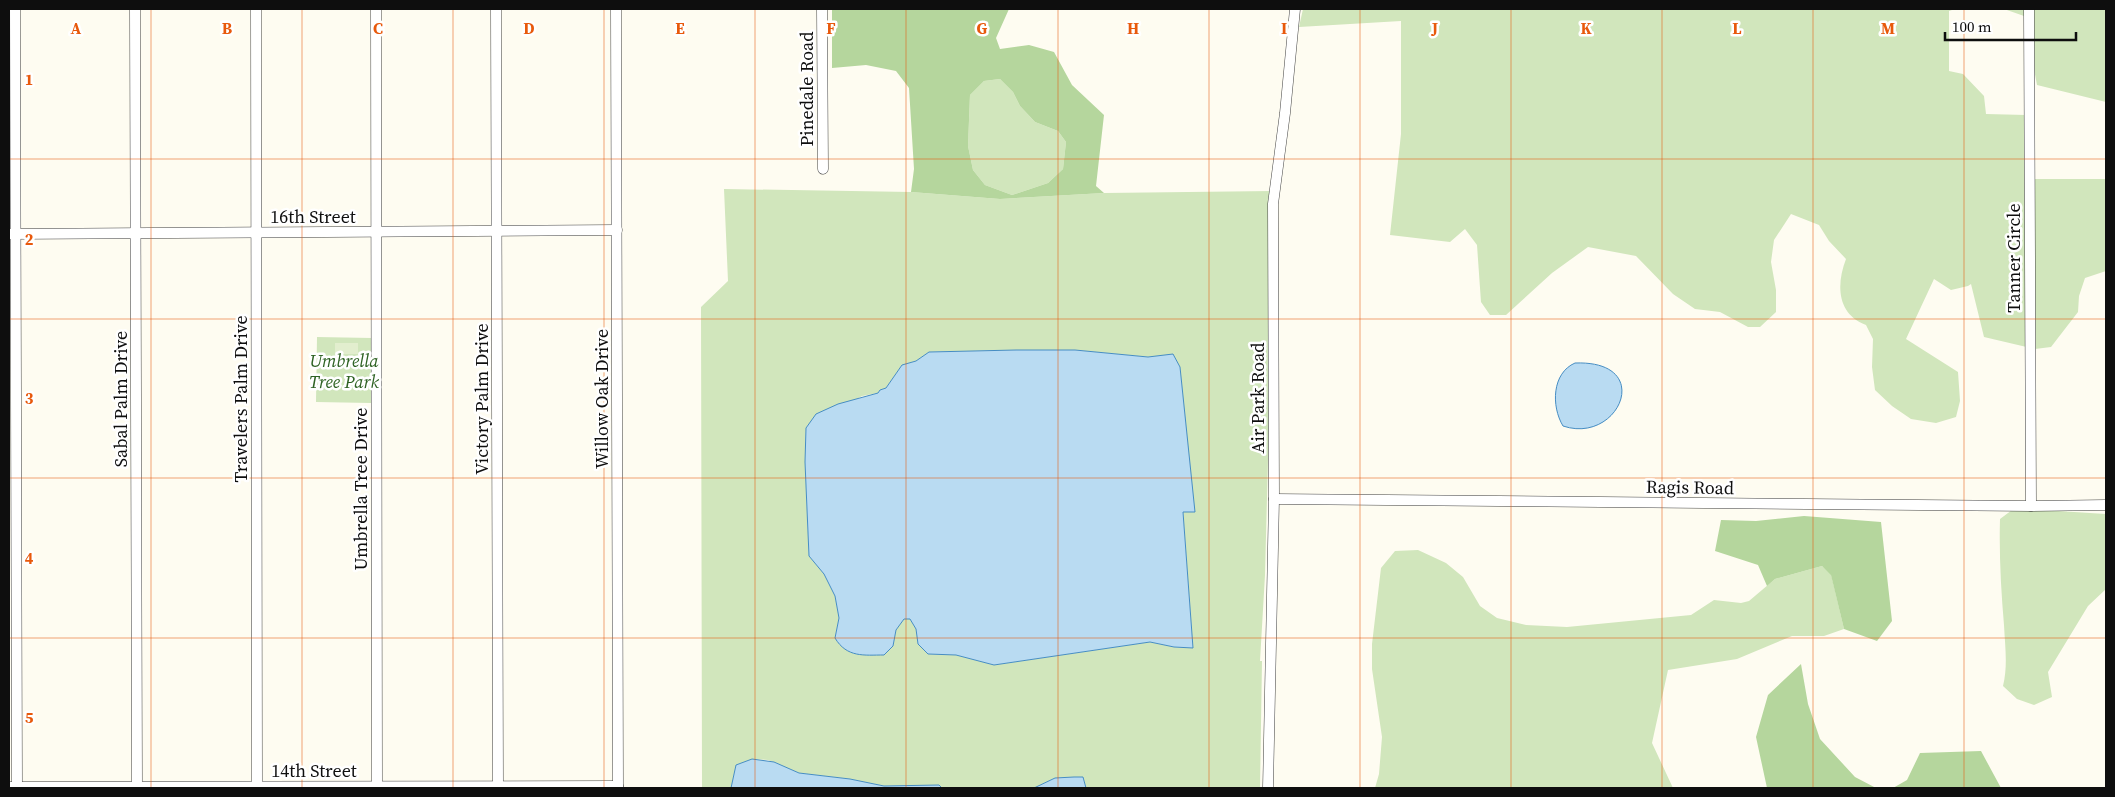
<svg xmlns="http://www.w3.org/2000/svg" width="2115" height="797" viewBox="0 0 2115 797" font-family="'Source Serif 4',serif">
  <rect width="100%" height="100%" fill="#fefcf1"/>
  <g fill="#d1e6bc" fill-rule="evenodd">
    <path d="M1303,9h652l-6,2v60l14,3 21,22 2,18 40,1 1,64h79v92l-21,7 -6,18 -1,16 -27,35 -16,2 -51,-12 -13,-53 -3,2 -17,4 -17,-11 -28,60 52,33 2,29 -4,16 -20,6 -25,-4 -19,-13 -17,-16 -3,-23 1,-28 -7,-14c-29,-11 -30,-40 -20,-66l-17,-18 -10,-16 -28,-11 -17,26 -3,22 5,28v22l-16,15h-12l-28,-15 -25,-3 -22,-15 -37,-38 -48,-9 -36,26 -46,42h-16l-9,-13 -4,-57 -12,-16 -15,13 -60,-7 11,-101v-113l-102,6z"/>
    <path d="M2004,9h102v93l-69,-17 -13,-69z"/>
    <path d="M1000,79l13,13 7,14 15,16 23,9 8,11 -3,27 -15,14 -36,12 -27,-10 -12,-15 -5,-24 2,-51 14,-14z"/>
    <path d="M724,189l187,3 89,7 104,-6 171,-2 -10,384 -5,86h2l-2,127h-174l-3,-11 -28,1 -21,10h-92l-3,-3 -55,1 -34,-7 -51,-6 -31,-13 -15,-1 -17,6 -5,23h-29l-1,-481 27,-26zM1016,350h59l73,7 25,-2 7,12 14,145 -11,-1 10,137 -19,-1 -24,-5 -156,23 -38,-10 -28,-1 -10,-10 -2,-15 -6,-10h-6l-8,11 -3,16 -58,-8 4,-20 -4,-22 -11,-22 -15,-18 -4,-94 1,-34 56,-32 16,-3 2,-3 6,-2 16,-23 14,-4 13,-9z"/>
    <path d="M317,337l55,1 -1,65 -55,-1z"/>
    <path d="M2012,510h30l64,4v75l-18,17 -40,66 4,25 -18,8 -17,-6 -14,-13c5,-20 2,-40 1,-61 -3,-35 -5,-71 -4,-106z"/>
    <path d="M1418,550l28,13 17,14 17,29 17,12 29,7 41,2 124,-12 23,-15 27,3 8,-2 26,-22 47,-13 9,8 13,55 -20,7h-32l-55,23 -69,11 -16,73 21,45h-298l4,-14 3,-37 -10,-68v-25l9,-76 14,-17z"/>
  </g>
  <g fill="#b5d69d" fill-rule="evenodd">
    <path d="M832,9h177l-13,29 4,11 29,-4 25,7 18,33 32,30 -8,71 8,7 -104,6 -89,-7 3,-23 -5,-81 -13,-17 -30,-6 -34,3zM1000,79l13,13 7,14 15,16 23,9 8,11 -3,27 -15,14 -36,12 -27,-10 -12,-15 -5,-24 2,-51 14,-14z"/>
    <path d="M1804,516l77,6 11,99 -15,20 -33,-12 -13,-54 -9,-9 -47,13 -8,7 -9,-21 -43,-14 6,-31 35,1z"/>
    <path d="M1801,664l7,40 12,35 35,38 21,11h-109l-11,-51 12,-42z"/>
    <path d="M1981,751l20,37h-108l14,-8 13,-27z"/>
  </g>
  <rect fill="#e2eece" x="335" y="343" width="23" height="11"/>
  <g fill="#b9dbf2" stroke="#468dc3">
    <path d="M1016,350h59l73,7 25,-3 7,13 15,145h-12l10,136 -19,-1 -24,-5 -156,23 -38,-10 -28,-1 -10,-10 -2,-15 -6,-10h-6l-8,11 -3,16 -9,9c-20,0 -37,3 -49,-17l4,-20 -4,-22 -11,-22 -15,-18 -4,-94 1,-34 10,-14 22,-10 40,-11 2,-3 6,-2 16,-23 14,-4 13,-9z"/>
    <path d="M1575,363c81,-3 44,82 -12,63 -12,-20 -11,-53 12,-63z"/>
    <path d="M752,759l22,3 25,11 51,6 34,7 55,-1 3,3h-211l5,-23z"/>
    <path d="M1074,777h9l3,11h-52l21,-10z"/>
  </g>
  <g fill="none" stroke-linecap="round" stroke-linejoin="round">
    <g stroke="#414141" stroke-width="11">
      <g id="minor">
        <path d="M15,9l2,779"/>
        <path d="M135,9l2,779"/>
        <path d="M256,9l1,779"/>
        <path d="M376,9l1,779"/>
        <path d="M496,9l2,779"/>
        <path d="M616,9l2,779"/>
        <path d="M822,9l1,160"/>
        <path d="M2029,10l2,496"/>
        <path d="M9,234l608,-4"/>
        <path d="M1274,499l757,7 75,-1"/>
        <path d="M9,787l609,-1"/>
        <path d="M1268,788l6,-289 -1,-295 12,-91 10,-104"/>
      </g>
    </g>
    <use href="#minor" stroke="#fff" stroke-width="10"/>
  </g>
  <path fill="none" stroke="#e8590c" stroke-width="1" stroke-opacity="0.55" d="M151,9v779M302,9v779M453,9v779M604,9v779M755,9v779M906,9v779M1058,9v779M1209,9v779M1360,9v779M1511,9v779M1662,9v779M1813,9v779M1964,9v779M9,159h2097M9,319h2097M9,478h2097M9,638h2097"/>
  <g text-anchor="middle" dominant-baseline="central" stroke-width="5" stroke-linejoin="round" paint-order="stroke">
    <g font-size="18" fill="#0e0e0e" stroke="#fff">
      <text transform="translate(806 89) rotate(-90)">Pinedale Road</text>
      <text x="313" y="216">16th Street</text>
      <text transform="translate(2013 258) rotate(-90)">Tanner Circle</text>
      <text transform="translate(1257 398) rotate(-90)">Air Park Road</text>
      <text transform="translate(120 399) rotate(-90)">Sabal Palm Drive</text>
      <text transform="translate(240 399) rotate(-90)">Travelers Palm Drive</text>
      <text transform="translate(481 399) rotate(-90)">Victory Palm Drive</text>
      <text transform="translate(601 399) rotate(-90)">Willow Oak Drive</text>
      <text transform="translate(1690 487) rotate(1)">Ragis Road</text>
      <text transform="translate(360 489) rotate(-90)">Umbrella Tree Drive</text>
      <text x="314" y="770">14th Street</text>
    </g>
    <g font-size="18" font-style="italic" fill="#2e6223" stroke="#fff">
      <text x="344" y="360">Umbrella<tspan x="344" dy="21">Tree Park</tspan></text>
    </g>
  </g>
  <g font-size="16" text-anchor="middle" font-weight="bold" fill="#e8590c" stroke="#fff" stroke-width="5" stroke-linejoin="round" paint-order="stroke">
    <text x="76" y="34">A</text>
    <text x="227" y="34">B</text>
    <text x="378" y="34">C</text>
    <text x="529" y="34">D</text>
    <text x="680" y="34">E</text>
    <text x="831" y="34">F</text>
    <text x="982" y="34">G</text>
    <text x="1133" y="34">H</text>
    <text x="1284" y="34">I</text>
    <text x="1435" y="34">J</text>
    <text x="1586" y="34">K</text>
    <text x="1737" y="34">L</text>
    <text x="1888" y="34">M</text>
    <text x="29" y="85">1</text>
    <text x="29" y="245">2</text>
    <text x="29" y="404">3</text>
    <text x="29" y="564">4</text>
    <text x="29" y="723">5</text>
  </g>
  <rect width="2115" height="797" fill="none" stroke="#0e0e0e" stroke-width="20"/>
  <path d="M1945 32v8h131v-8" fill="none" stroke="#0e0e0e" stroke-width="2.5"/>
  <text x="1952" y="32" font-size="15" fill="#0e0e0e" stroke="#ffffff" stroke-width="4" paint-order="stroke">100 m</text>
</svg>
